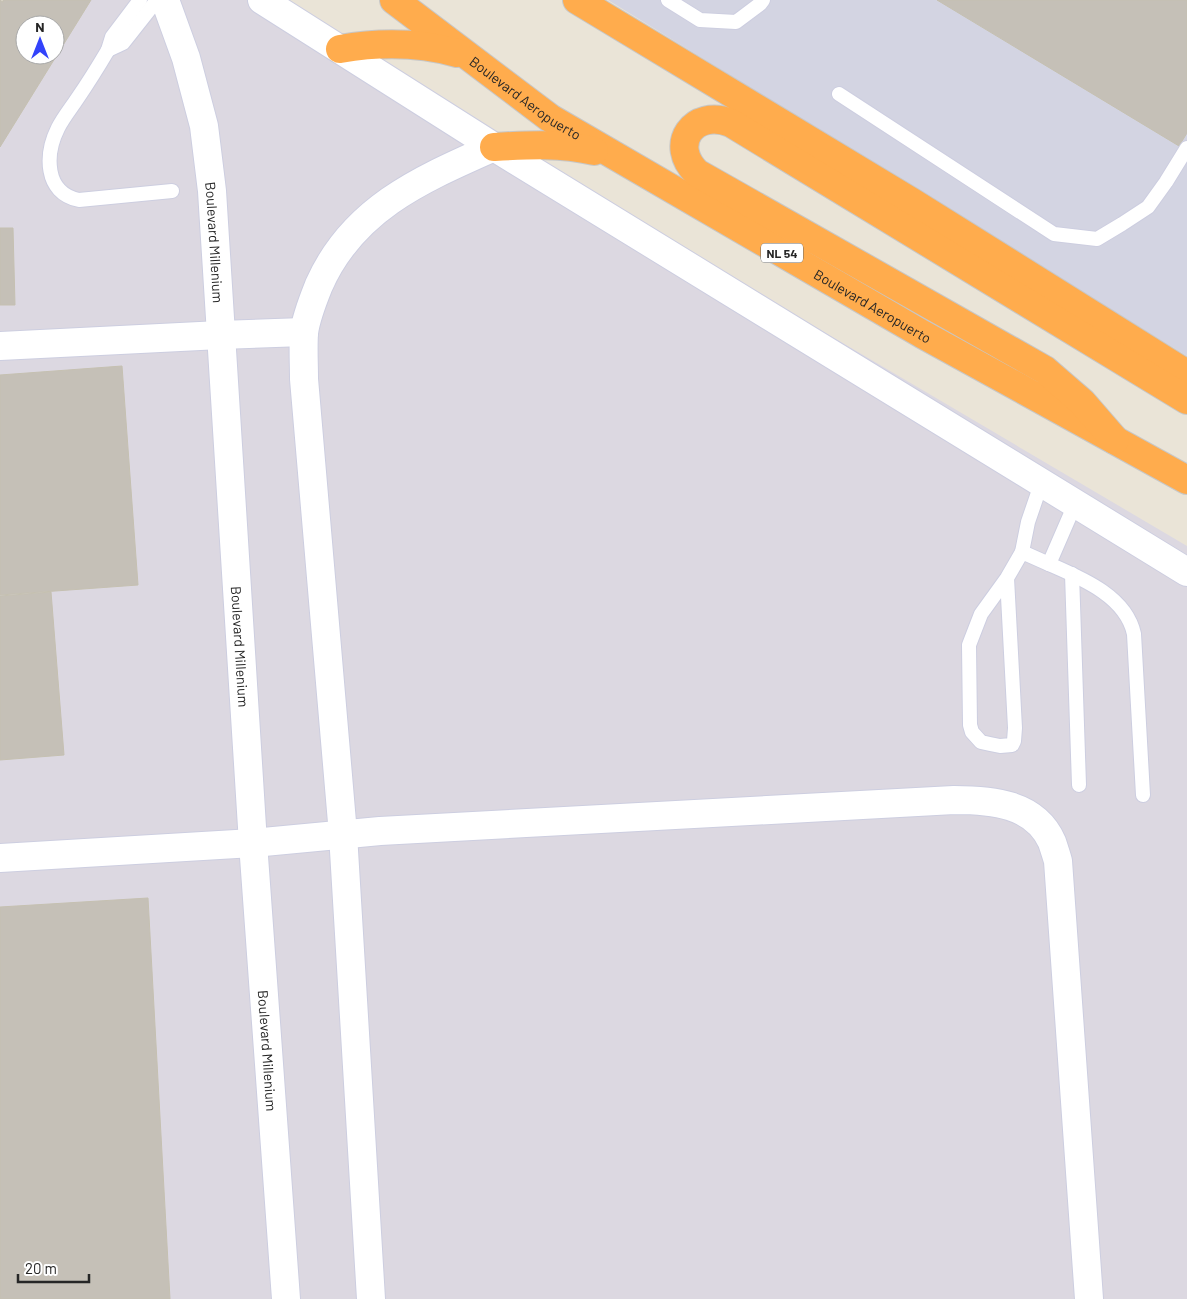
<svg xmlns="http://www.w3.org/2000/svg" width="1187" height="1299" viewBox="0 0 1187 1299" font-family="Barlow,sans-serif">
  <rect width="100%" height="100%" fill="#eae4d7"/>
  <path fill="#dcd8e1" d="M82,0h179l926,546v753h-1187v-1157l55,-87z"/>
  <path fill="#d3d4e2" d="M608,0h579v356z"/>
  <g fill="#c5c0b7" stroke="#c5c0b1" fill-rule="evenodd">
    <path d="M0,0l3,2v-2h88l-91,147zM25,25h30v30h-30z"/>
    <path d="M937,0h250v133l-8,13z"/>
    <path d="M0,228h13l2,77h-15z"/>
    <path d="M122,366l16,219 -138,10v-220z"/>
    <path d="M51,592l13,163 -64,5v-164z"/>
    <path d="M148,898l22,401h-170v-392z"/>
  </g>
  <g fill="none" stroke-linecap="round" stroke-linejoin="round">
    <g stroke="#cdcee0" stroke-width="16">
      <g id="lane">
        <path d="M140,0l-28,37 -4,13c-10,17 -20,33 -31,49 -6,9 -14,19 -19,29 -13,26 -14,65 21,72l93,-9"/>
        <path d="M668,0l32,20 36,2 24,-18 3,-4"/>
        <path d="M108,50l15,-7 34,-43"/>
        <path d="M839,94l215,140 43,5 25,-15 26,-17 18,-25 21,-34"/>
        <path d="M1022,552l6,-30 13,-38"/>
        <path d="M1049,564c32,14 77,32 85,70l9,161"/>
        <path d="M1072,574l7,211"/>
        <path d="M1007,578l8,150 -1,13 -2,4 -12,1 -10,-2 -9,-2 -9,-10 -2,-7 -1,-80 12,-31 26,-36 15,-26 27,12 26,-60"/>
      </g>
    </g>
    <g stroke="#cdcee0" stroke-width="30">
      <g id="street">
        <path id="s1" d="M165,0l21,58 18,68 8,65 41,652 33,456"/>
        <path d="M262,0l232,147 693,425"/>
        <path d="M0,346l220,-11 84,-3"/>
        <path d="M0,858l253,-15 127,-12 574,-31c37,0 81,3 98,42 2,6 4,12 6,19l31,438"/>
        <path d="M371,1299l-28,-465 -39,-455c0,-15 -1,-31 0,-46 2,-16 9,-33 15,-48 34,-77 103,-106 175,-138"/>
      </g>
    </g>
    <g stroke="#c7c7c7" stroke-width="30">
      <g id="highway">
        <path id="s2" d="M394,0l156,118 372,216 265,146"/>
        <path d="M577,0l335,202 275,172"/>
        <path d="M340,49c40,-7 78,-7 117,4"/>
        <path d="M494,147c34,-2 67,-4 100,4"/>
        <path d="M1115,440l-33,-38 -37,-32 -348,-197c-29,-28 -4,-65 34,-50l456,277"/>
      </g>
    </g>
    <use href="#lane" stroke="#fff" stroke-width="14"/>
    <use href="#street" stroke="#fff" stroke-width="28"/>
    <use href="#highway" stroke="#ffac4d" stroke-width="28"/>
  </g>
  <g text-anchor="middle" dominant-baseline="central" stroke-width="4" stroke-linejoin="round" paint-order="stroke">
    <rect fill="#fff" stroke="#676767" stroke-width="1" x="761" y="243.5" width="42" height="19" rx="4"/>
    <g font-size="12" font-weight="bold" fill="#262626">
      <text x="782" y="253">NL 54</text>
    </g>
    <g font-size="14" fill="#262626" stroke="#fff">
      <text stroke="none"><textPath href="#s2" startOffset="164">Boulevard Aeropuerto</textPath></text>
      <text stroke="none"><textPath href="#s1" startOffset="249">Boulevard Millenium</textPath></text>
      <text stroke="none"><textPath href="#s2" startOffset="569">Boulevard Aeropuerto</textPath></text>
      <text stroke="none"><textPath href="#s1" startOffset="654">Boulevard Millenium</textPath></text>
      <text stroke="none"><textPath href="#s1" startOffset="1059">Boulevard Millenium</textPath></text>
    </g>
  </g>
  <g transform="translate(40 40)"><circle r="24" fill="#ffffff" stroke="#a8a8a8"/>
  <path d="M0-4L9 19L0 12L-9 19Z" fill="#3343fb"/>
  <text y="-8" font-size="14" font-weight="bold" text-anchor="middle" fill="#262626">N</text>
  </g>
  <path d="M18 1274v8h71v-8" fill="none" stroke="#262626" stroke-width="2.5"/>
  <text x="25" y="1274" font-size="15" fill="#262626" stroke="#ffffff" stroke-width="4" paint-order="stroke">20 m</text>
</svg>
